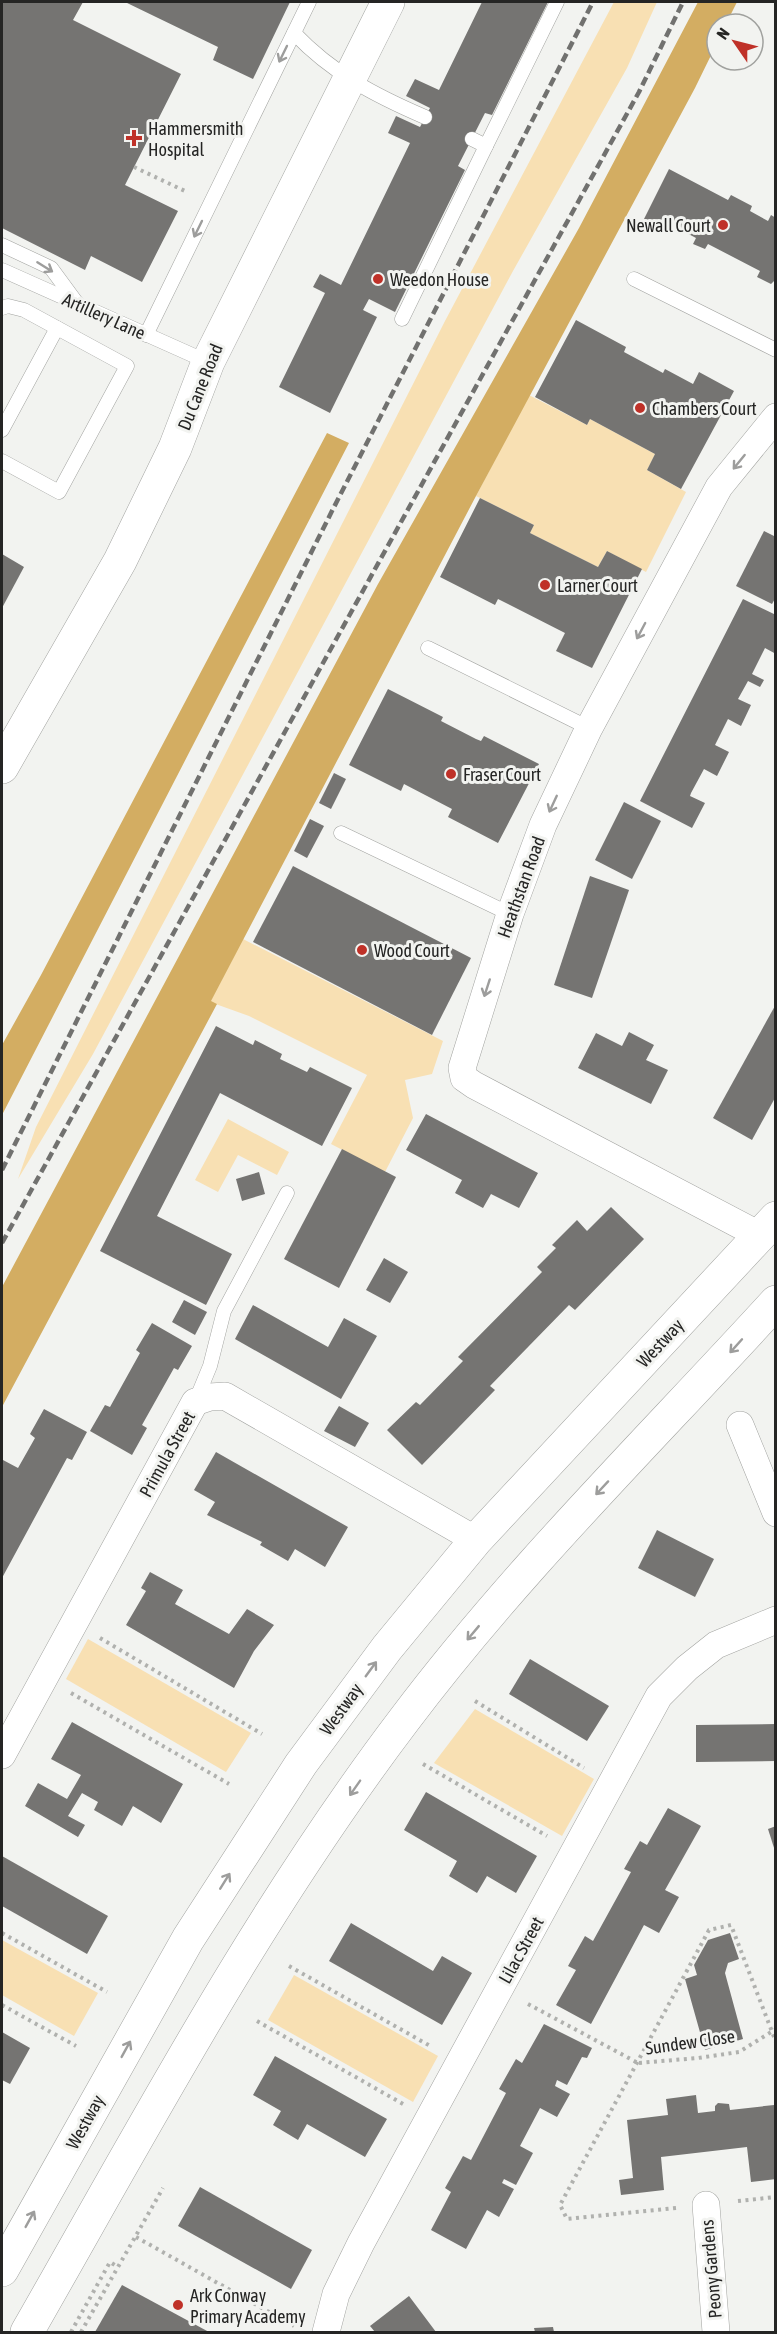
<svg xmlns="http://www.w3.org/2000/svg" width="777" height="2334" viewBox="0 0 777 2334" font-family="'Asap Condensed',sans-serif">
  <rect width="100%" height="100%" fill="#f2f3f0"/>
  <g fill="#f8e0b3">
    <path d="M614,2h43l-30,66 -114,203 -420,783 -75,125 18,-52 409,-806z"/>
    <path d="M529,395l58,30 3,-6 65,35 -8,16 39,22 -40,80 -39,-21 -9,16 -68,-34 4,-8 -58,-29z"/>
    <path d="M243,939l200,102 -11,33 -27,6 8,38 -28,54 -54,-28 36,-69 -118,-59 -39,-14z"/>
    <path d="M228,1119l61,33 -12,23 -39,-20 -20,37 -23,-12z"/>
    <path d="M88,1639l163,94 -25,39 -160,-93z"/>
    <path d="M475,1709l119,70 -32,57 -128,-73z"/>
    <path d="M2,1940l96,53 -24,43 -72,-41z"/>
    <path d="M294,1975l144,81 -25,46 -145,-82z"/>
  </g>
  <g fill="#d3ad62">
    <path d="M698,2h39l-11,22h-9v19l-22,45 -219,408 -265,505 6,3 -215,403v-120l376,-703 201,-356z"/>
    <path d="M327,433l22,10 -347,672v-70l39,-70z"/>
  </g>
  <g fill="#757472">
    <path d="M2,2h81l-10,18 108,54 -56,111 53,26 -36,71 -51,-26 -6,14 -83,-42z"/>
    <path d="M125,2h165l-37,77 -40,-19 5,-13z"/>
    <path d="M482,2h66l-56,113 -7,-2 -27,53 7,4 -70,142 -26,-13 -6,11 14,7 -47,96 -51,-26 46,-94 -12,-6 7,-13 21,11 69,-142 -22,-10 8,-17 24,11 10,-19 -24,-12 9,-17 24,11z"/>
    <path d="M669,169l59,31 3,-5 21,11 -2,5 18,10 3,-6 5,3v61l-5,5 -14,-7 3,-6 -52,-27 -3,5 -12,-5 3,-6 -32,-17 -3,7 -17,-9z"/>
    <path d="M576,320l50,27 -2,5 39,21 2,-4 28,15 6,-12 35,19 -53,98 -34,-19 8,-16 -65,-35 -3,6 -52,-28z"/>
    <path d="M480,498l54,27 -4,8 68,34 9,-16 35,18 -50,99 -36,-17 9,-18 -67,-34 -3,6 -55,-28z"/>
    <path d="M764,531l12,6v60l-4,7 -36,-18z"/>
    <path d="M2,554l22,13 -22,41z"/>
    <path d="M743,599l33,16v39l-11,-6 -13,26 12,6 -4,7 -12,-6 -10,18 13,6 -10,21 -13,-7 -13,26 14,7 -12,24 -13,-7 -13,24 -1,3 15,7 -13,25 -52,-27z"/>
    <path d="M388,689l55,28 -2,4 35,18 5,2 3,-5 55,28 -41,79 -50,-26 4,-8 -48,-25 -3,7 -52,-26z"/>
    <path d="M334,773l12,6 -15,30 -12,-6z"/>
    <path d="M624,802l37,19 -29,58 -37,-19z"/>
    <path d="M310,819l14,7 -17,32 -13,-7z"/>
    <path d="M293,866l178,92 -39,77 -179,-93z"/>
    <path d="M590,876l39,14 -37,108 -38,-13z"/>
    <path d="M776,1004v92l-24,44 -39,-22z"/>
    <path d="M216,1026l37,19 2,-5 27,14 -2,5 27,13 3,-5 42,21 -30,58 -102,-53 -63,123 75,38 -26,51 -106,-54z"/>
    <path d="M629,1032l25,13 -8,15 22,10 -17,34 -73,-36 18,-35 26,13z"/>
    <path d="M426,1114l112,59 -19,35 -28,-14 -8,14 -28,-15 7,-13 -56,-30z"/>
    <path d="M342,1149l54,28 -57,111 -55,-29z"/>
    <path d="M259,1172l6,22 -23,7 -6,-22z"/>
    <path d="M611,1207l33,32 -69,71 -6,-5 -79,81 5,4 -73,75 -35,-35 29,-28 4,3 43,-44 -5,-4 84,-85 -5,-5 19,-19 -4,-3 25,-25 10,11z"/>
    <path d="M384,1258l24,14 -18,31 -24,-13z"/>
    <path d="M184,1300l23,12 -12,23 -23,-13z"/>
    <path d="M253,1305l75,42 16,-29 33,18 -36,63 -106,-60z"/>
    <path d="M152,1323l40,23 -14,24 -4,-2 -32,57 5,3 -15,27 -42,-24 15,-26 5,2 30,-54 -4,-3z"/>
    <path d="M339,1406l30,17 -14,24 -31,-16z"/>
    <path d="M44,1409l43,23 -15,28 -5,-2 -65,120v-116l1,-2 15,8 17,-30 -5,-4z"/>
    <path d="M216,1452l132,75 -23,40 -30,-18 -7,12 -28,-16 2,-3 -55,-27 8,-13 -21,-12z"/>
    <path d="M657,1530l57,29 -19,38 -57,-29z"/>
    <path d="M150,1572l33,18 -8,14 54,30 18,-25 27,16 -20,26 -20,37 -108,-63 20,-34 -5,-3z"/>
    <path d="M530,1659l79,47 -22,35 -78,-47z"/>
    <path d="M72,1722l111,62 -22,39 -28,-17 -11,20 -28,-16 4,-8 -16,-9 -14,23 17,9 -7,12 -53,-31 13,-23 29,16 14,-24 -30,-16z"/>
    <path d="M776,1724v37l-80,1v-37z"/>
    <path d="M426,1792l111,64 -21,37 -29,-17 -10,17 -28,-17 8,-15 -53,-31z"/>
    <path d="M668,1808l33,18 -36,64 14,7 -20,36 -15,-8 -53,99 -35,-19 20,-35 -8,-4 17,-30 8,5 38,-69 -7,-3 16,-28 7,4z"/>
    <path d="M776,1826v25h-1l-7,-22z"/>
    <path d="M2,1856l106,60 -21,38 -85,-48z"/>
    <path d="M351,1923l82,48 9,-15 30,17 -30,52 -113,-64z"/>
    <path d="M730,1933l9,26 -11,4 -3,10 18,66 -38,11 -20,-71 12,-4 -3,-10 14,-25z"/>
    <path d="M544,2024l48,24 -5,10 -5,-1 -15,28 -10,-5 -2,6 15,8 -13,23 -17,-9 -20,38 13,7 -17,32 -12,-6 -2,4 12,6 -15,28 -12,-7 -21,39 -35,-19 20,-38 -6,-4 18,-32 8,4 35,-67 -7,-4 17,-30 6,4z"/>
    <path d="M2,2032l28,16 -20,36 -8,-4z"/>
    <path d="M275,2056l112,63 -22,38 -58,-33 -9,16 -25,-15 8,-14 -28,-16z"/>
    <path d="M696,2095l2,18 17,-2v-5l3,-3 11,1 1,6 44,-5 2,74 -25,3 -4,-35 -86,10 3,33 -43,5 -2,-15 14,-2 -6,-58 41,-5 -2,-16z"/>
    <path d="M200,2187l112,63 -21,39 -113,-63z"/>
    <path d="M122,2285l87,47h-114z"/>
    <path d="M409,2296l27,36h-61l-5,-6z"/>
    <path d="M553,2327l1,5h-19l-1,-4z"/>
  </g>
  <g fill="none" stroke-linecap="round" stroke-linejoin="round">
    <g stroke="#a2a3a0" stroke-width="15">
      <g id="lane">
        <path d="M294,33c38,40 80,62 131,84"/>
        <path d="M472,139l14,7 71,-144"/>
        <path d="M2,245l49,23 25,34"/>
        <path d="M2,270l206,92"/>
        <path d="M634,279l142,71"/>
        <path d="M2,308l6,-2 16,4 103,56 -68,126 -57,-31"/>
        <path d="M402,319l84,-173"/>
        <path d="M146,335l163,-333"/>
        <path d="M2,430l55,-102"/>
        <path d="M428,648l161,80"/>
        <path d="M341,833l169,81"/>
        <path d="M196,1400l14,-34 14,-55 63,-118"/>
      </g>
    </g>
    <g stroke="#a2a3a0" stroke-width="28">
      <g id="street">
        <path d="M761,1236l-287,-151 -10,-7 -2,-10 48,-154 33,-89 46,-97 130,-241 57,-70"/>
        <path d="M740,1425l36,88"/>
        <path d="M2,1755l193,-353 15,-5 15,-1 251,144"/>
        <path d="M706,2205l10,127"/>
        <path d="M326,2332l10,-38 25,-51 298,-547 28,-28 29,-23 60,-25"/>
      </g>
    </g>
    <g stroke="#a2a3a0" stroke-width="34">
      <path id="secondary" d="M2,767l118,-206 55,-113 33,-86 180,-360"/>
    </g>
    <g stroke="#a2a3a0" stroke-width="34">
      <g id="highway">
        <path d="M2,2270l186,-331 113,-175 86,-116 89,-108 300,-322"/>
        <path d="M27,2332c119,-208 232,-421 377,-612 112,-149 246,-280 372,-418"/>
      </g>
    </g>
    <g stroke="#b0b1ae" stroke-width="4" stroke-dasharray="3 4.5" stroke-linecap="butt">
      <path d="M134,167l53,25"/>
      <path d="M100,1638l162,96"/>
      <path d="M71,1693l158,91"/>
      <path d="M475,1701l109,67"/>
      <path d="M423,1764l124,72"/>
      <path d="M2,1933l105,59"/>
      <path d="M289,1966l143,81"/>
      <path d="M528,2004l110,59"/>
      <path d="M2,2005l74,41"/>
      <path d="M257,2021l146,83"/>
      <path d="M639,2063l59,-5 41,-6 37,-23"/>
      <path d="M738,2201l38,-4"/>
      <path d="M676,2208l-109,11 -7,-14 149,-275 22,-5 45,117"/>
      <path d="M136,2237l158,89"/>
      <path d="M71,2332l39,-70 8,5"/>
      <path d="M81,2332l82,-144"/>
    </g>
    <use href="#lane" stroke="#fff" stroke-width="14"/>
    <use href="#street" stroke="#fff" stroke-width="27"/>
    <use href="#secondary" stroke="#fff" stroke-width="33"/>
    <use href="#highway" stroke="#fff" stroke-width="33"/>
    <g stroke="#71716f" stroke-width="4.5" stroke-dasharray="9 4.5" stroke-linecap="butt">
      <path d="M2,1170l331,-661 260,-507"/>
      <path d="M2,1243l637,-1151 44,-90"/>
    </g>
  </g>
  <defs><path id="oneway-shaft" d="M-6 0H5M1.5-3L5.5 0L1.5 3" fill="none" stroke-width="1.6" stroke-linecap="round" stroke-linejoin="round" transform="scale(1.5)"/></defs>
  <g stroke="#9d9d9c">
    <use href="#oneway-shaft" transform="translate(283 54) rotate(116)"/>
    <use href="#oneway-shaft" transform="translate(198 229) rotate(116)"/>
    <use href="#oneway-shaft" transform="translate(45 267) rotate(32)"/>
    <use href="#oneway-shaft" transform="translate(739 462) rotate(129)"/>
    <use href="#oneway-shaft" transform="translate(641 631) rotate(118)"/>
    <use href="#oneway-shaft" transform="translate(553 804) rotate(115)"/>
    <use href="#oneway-shaft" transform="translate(487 988) rotate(108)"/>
    <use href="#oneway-shaft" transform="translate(736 1346) rotate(132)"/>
    <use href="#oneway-shaft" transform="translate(602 1488) rotate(133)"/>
    <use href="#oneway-shaft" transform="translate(473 1633) rotate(130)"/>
    <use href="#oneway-shaft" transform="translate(371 1669) rotate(-54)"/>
    <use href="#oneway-shaft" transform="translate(355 1788) rotate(125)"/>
    <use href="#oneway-shaft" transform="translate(225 1881) rotate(-58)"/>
    <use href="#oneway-shaft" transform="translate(126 2049) rotate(-61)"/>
    <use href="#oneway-shaft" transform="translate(30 2219) rotate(-61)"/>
  </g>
  <g fill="#bf3128" stroke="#f2f3f0" stroke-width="2">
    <path d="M131 129h6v6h6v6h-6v6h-6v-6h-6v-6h6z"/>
    <circle cx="723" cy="225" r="6"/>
    <circle cx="378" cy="279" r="6"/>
    <circle cx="640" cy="408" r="6"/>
    <circle cx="545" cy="585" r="6"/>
    <circle cx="451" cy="774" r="6"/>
    <circle cx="362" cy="950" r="6"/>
    <circle cx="178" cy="2305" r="6"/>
  </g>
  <g text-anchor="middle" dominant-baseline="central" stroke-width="6" stroke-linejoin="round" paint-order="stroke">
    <g font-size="18" fill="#252524" stroke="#f2f3f0" text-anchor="start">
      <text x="148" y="128">Hammersmith<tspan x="148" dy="21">Hospital</tspan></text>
      <text x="711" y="225" text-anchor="end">Newall Court</text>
      <text x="390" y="279">Weedon House</text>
      <text x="652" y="408">Chambers Court</text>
      <text x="557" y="585">Larner Court</text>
      <text x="463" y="774">Fraser Court</text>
      <text x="374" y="950">Wood Court</text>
      <text x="190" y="2295">Ark Conway<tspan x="190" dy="21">Primary Academy</tspan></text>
    </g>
    <g font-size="18" fill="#252524" stroke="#f2f3f0">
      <text transform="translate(104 316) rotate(24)">Artillery Lane</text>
      <text transform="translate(200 387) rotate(-68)">Du Cane Road</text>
      <text transform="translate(521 887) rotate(-70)">Heathstan Road</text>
      <text transform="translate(660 1343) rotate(-47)">Westway</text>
      <text transform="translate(167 1454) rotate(-61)">Primula Street</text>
      <text transform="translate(341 1709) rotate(-54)">Westway</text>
      <text transform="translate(521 1950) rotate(-61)">Lilac Street</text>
      <text transform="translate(690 2042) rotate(-8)">Sundew Close</text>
      <text transform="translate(85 2122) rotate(-61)">Westway</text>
      <text transform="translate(711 2269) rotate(-95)">Peony Gardens</text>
    </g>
  </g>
  <rect width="777" height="2334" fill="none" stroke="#252524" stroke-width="6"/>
  <g transform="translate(735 42) rotate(305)"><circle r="28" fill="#f2f3f0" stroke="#a0a19e" stroke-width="1.5"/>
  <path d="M0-4.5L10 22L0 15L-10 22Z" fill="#bf3128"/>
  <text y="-9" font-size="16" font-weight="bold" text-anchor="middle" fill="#252524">N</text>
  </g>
</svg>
